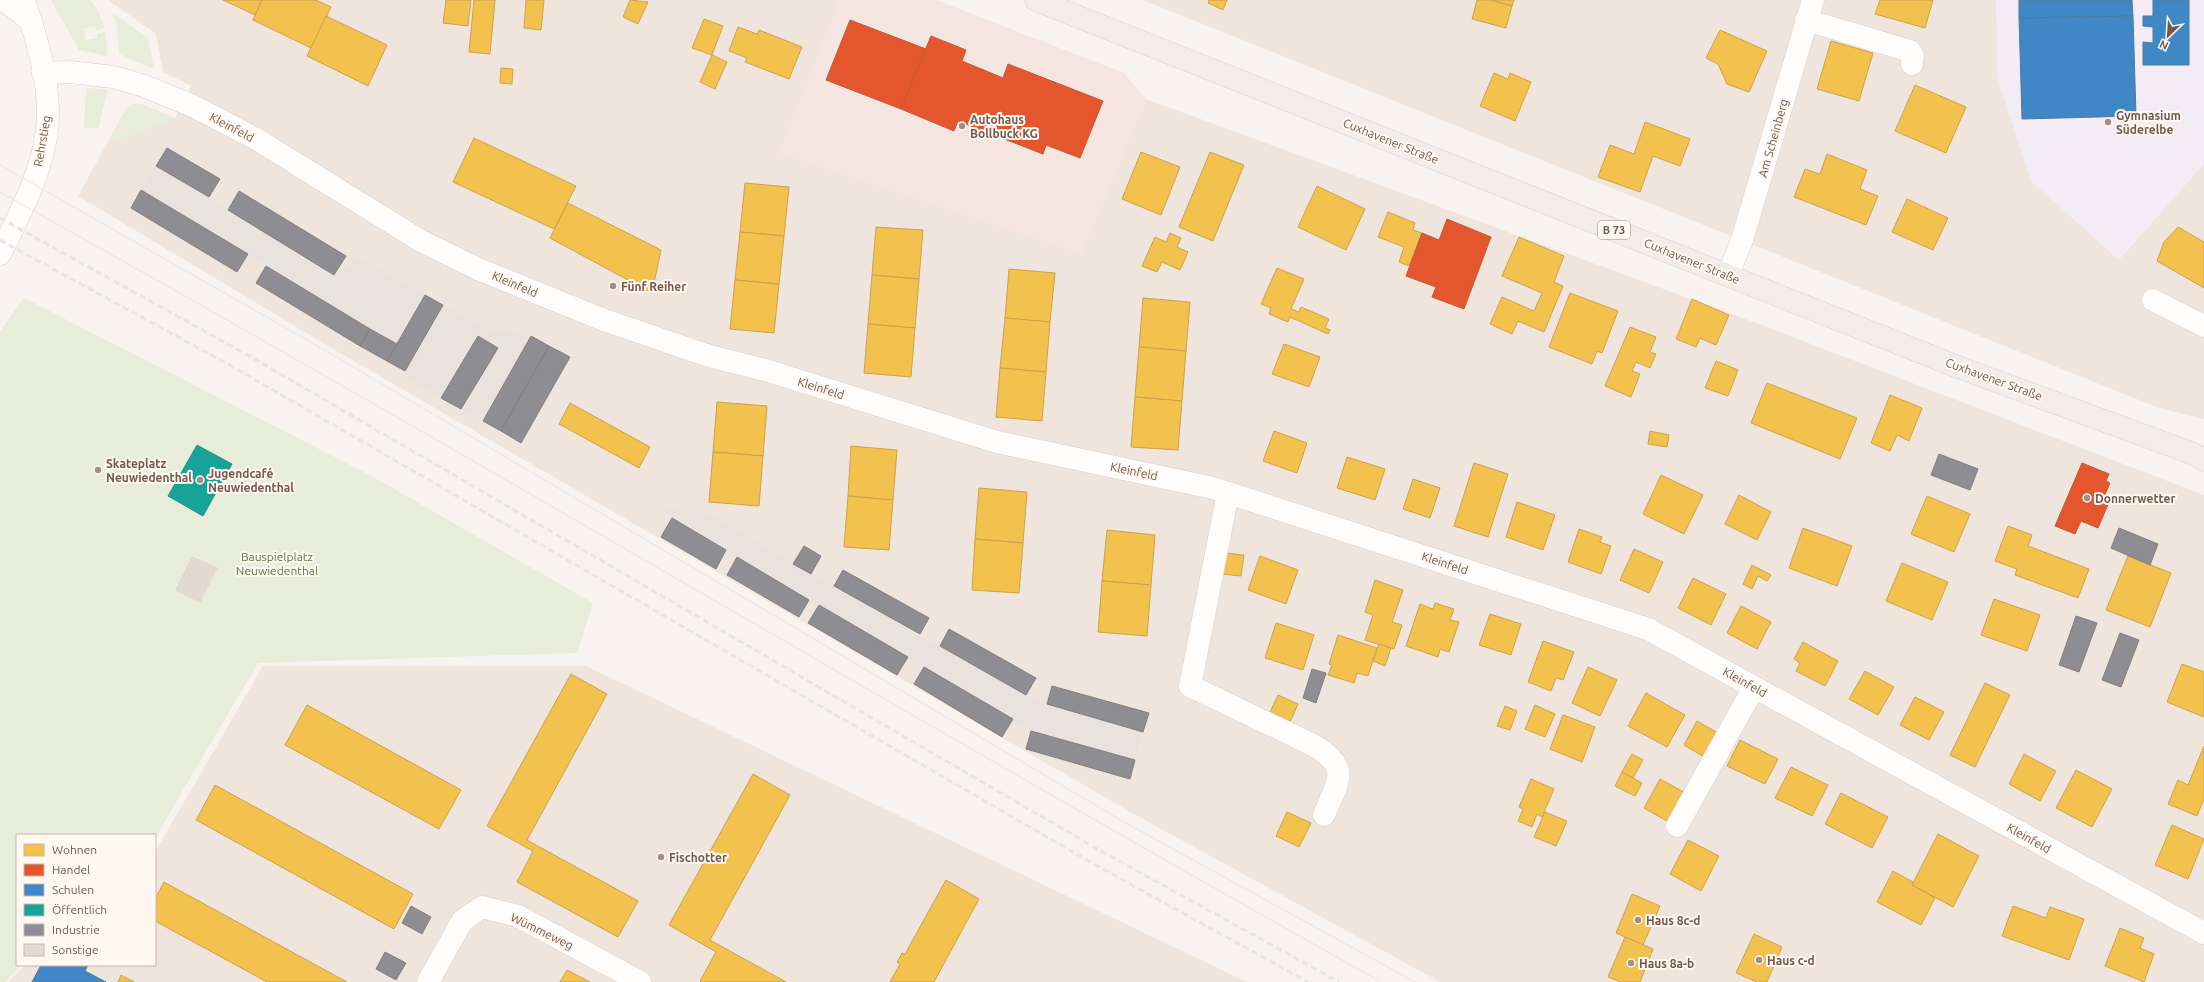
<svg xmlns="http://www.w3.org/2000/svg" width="2204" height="982" viewBox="0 0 2204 982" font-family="Ubuntu,sans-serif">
  <rect width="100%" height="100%" fill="#f8f3ee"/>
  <g fill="#f0e5dc">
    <path d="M108,0h732l-60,153 301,100 65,-154 613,225 445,171v487h-764l-308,-169 -804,-467 -250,-150 29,-53 68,-25 16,-32 -28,-14 -7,-38z"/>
    <path d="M1143,0h1061v419l-45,-11z"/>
    <path d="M263,666h323l661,316h-1239l17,-17h130v-113z"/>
  </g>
  <path fill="#f4e5e0" d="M840,0h96l188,73 22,26 -65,154 -302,-100z"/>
  <g fill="#eae2dd">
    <path d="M156,166l178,109 25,-17 66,37 -29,49 -255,-154z"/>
    <path d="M443,305l41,23 47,8 -48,85 -81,-45z"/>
    <path d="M658,508l52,6 101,60 215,121 21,9 96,28 -8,28 -104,-29 -359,-213z"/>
  </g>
  <path fill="#f4ecf4" d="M1996,0h208v164l-85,96 -88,-79 -33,-102z"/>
  <g fill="#e7edda">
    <path d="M51,0h39l8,11 7,17 -9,2 -1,-4 -11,2 2,12 11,-2v-4l9,-2 1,24 -28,-6z"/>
    <path d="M113,13l35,25 6,31 -35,-15 -2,-27z"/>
    <path d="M90,88l18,2 -10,39 -14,-2 2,-38z"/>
    <path d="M131,104h10l34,14 -68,25 20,-36z"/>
    <path d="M24,298l344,176 225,129 -16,50 -319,10 -103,175v-3h-138v130h4l-15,17h-6v-651z"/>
  </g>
  <g fill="#f2c14e" stroke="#cca24e">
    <path d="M223,0h39l-7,15z"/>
    <path d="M262,0h54l15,7 -20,41 -58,-28z"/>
    <path d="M446,0h25l-3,26 -25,-3z"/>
    <path d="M474,0h21l-5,54 -21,-2z"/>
    <path d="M526,0h18l-3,30 -17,-2z"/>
    <path d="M630,0l18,2 -10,22 -15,-7z"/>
    <path d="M1209,0h18l-4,10 -15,-7z"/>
    <path d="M1477,0h14l21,6 -6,22 -34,-9z"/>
    <path d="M1491,0h23l-2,6z"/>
    <path d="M1880,0h53l-8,28 -50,-14z"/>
    <path d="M326,16l61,29 -19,41 -61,-30z"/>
    <path d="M704,19l19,7 -11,29 -20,-7z"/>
    <path d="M738,27l19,7 2,-4 43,17 -13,32 -44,-17 2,-4 -18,-7z"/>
    <path d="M1720,30l47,21 -18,41 -22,-8 -9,-20 -12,-6z"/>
    <path d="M1831,41l42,12 -14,48 -42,-12z"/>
    <path d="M712,55l15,7 -12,27 -15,-7z"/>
    <path d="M501,68l12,1 -1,15 -12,-1z"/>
    <path d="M1494,73l14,6 2,-6 21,9 -16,39 -35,-15z"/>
    <path d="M1915,85l51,22 -20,46 -51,-22z"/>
    <path d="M1645,122l45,17 -10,27 -27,-10 -13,36 -42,-15 12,-32 24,9z"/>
    <path d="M474,138l102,48 -22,43 -101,-47z"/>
    <path d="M1141,152l39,15 -19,48 -39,-16z"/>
    <path d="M1210,152l34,13 -31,76 -34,-14z"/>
    <path d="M1827,154l40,16 -7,19 18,7 -12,29 -72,-28 11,-28 15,5z"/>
    <path d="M745,183l44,4 -5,49 -44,-4z"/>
    <path d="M1317,186l48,23 -19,41 -48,-23z"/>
    <path d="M1907,199l41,19 -15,32 -41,-18z"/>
    <path d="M568,203l93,47 -9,43 -102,-55z"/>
    <path d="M1388,212l27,11 -2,7 9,3 -13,33 -10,-4 5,-15 -26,-10z"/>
    <path d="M876,227l47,3 -4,49 -47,-4z"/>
    <path d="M2178,227l26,15v46l-47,-27 7,-19z"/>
    <path d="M740,232l44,4 -5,48 -44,-4z"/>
    <path d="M1170,233l11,5 -4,9 11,5 -8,18 -18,-8 -5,10 -15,-6 13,-29 11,5z"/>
    <path d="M1519,237l45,19 -10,26 9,4 -19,46 -26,-11 -6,13 -22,-10 12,-27 32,14 8,-18 -40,-17z"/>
    <path d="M1277,268l27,11 -13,30 8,3 2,-5 28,12 -4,9 5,2 -2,4 -38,-17 -2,5 -19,-8 2,-6 -10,-4z"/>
    <path d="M1009,269l46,4 -5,49 -45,-4z"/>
    <path d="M872,275l47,4 -4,49 -47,-4z"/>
    <path d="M735,280l44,4 -5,49 -44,-4z"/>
    <path d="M1570,293l48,18 -16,42 -5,-2 -5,13 -43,-17z"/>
    <path d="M1143,298l47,4 -4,49 -47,-4z"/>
    <path d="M1692,299l37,16 -13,30 -16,-7 -4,9 -20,-8z"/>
    <path d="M1005,318l45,4 -4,50 -46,-4z"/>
    <path d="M868,324l47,4 -4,49 -47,-4z"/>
    <path d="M1630,327l26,10 -6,15 6,2 -6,14 -14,-6 -4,9 8,3 -9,23 -26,-11z"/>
    <path d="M1284,344l36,13 -11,30 -37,-13z"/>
    <path d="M1139,347l47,4 -4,50 -47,-4z"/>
    <path d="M1716,361l22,9 -10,26 -23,-8z"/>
    <path d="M1000,368l46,4 -4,49 -46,-4z"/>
    <path d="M1767,383l90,35 -17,41 -89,-36z"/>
    <path d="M1890,395l32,13 -13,33 -12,-6 -7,16 -19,-8z"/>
    <path d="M1135,397l47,4 -4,49 -47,-3z"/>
    <path d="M717,402l50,4 -4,50 -50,-4z"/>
    <path d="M570,403l80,44 -11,21 -80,-44z"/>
    <path d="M1274,431l33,12 -10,30 -34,-12z"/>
    <path d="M1650,431l19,4 -2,12 -19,-3z"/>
    <path d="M851,446l46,4 -4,50 -45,-4z"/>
    <path d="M713,452l50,4 -4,50 -50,-4z"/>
    <path d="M1347,457l38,12 -10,31 -38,-12z"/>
    <path d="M1474,463l34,11 -20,63 -34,-11z"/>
    <path d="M1661,475l42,20 -19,39 -41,-20z"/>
    <path d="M1413,479l27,9 -10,30 -27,-9z"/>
    <path d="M979,488l48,4 -4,51 -48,-4z"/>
    <path d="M1739,495l32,17 -14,28 -32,-16z"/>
    <path d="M848,496l45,4 -4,50 -45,-3z"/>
    <path d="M1927,496l43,18 -16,38 -43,-18z"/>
    <path d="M1517,502l38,13 -12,35 -37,-13z"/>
    <path d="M2008,526l24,9 -4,11 61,23 -11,29 -63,-23 2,-6 -22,-8z"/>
    <path d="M1803,528l49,18 -15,40 -48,-18z"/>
    <path d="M1579,529l23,8 -2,5 11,4 -10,28 -33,-12z"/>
    <path d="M1107,530l48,5 -4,50 -49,-4z"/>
    <path d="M975,539l48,4 -4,50 -47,-3z"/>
    <path d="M1634,549l29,13 -14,31 -29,-13z"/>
    <path d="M1225,553l19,2 -3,21 -19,-2z"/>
    <path d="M1260,556l38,14 -12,34 -38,-14z"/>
    <path d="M2128,556l43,17 -21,54 -44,-17z"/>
    <path d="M1902,563l46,19 -16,38 -46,-19z"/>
    <path d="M1752,565l19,10 -4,6 -9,-5 -6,13 -9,-5z"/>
    <path d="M1693,578l33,16 -15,31 -33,-17z"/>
    <path d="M1375,580l28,10 -11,32 10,3 -8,24 -29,-9 8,-25 -8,-3z"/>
    <path d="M1102,581l49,4 -4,51 -49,-4z"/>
    <path d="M1994,599l46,16 -13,36 -46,-16z"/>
    <path d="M1435,603l19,6 -4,11 9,2 -10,30 -9,-3 -2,8 -32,-11 14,-42 13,5z"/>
    <path d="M1741,606l30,16 -14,27 -30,-16z"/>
    <path d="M1490,614l31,10 -10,31 -32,-10z"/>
    <path d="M1276,623l38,12 -11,35 -38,-12z"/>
    <path d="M1338,635l39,13 -9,28 -11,-3 -3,10 -26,-8 4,-10 -3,-1z"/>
    <path d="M1543,641l31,11 -11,28 -7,-2 -5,13 -23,-9z"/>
    <path d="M1803,642l35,19 -13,25 -29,-15 4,-8 -6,-4z"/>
    <path d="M1379,644l12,4 -6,18 -12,-5z"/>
    <path d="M2182,664l22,8v45l-37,-15z"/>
    <path d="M1588,667l29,13 -17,36 -28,-13z"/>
    <path d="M1865,671l29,16 -16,28 -29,-16z"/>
    <path d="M571,674l36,20 -80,146 111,61 -20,36 -101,-55 16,-31 -46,-25z"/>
    <path d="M1985,683l25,12 -35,72 -25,-12z"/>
    <path d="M1646,693l39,22 -18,32 -39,-21z"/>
    <path d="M1278,695l20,9 -8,18 -20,-10z"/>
    <path d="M1915,697l29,15 -15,28 -29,-15z"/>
    <path d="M307,705l154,85 -22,39 -154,-84z"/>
    <path d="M1535,705l20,9 -10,23 -20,-8z"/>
    <path d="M1505,706l12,5 -7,19 -13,-4z"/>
    <path d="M1563,715l32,12 -13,35 -32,-13z"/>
    <path d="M1697,721l28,16 -14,24 -27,-16z"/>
    <path d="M1740,740l38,19 -13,25 -38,-18z"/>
    <path d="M2204,746v53l-7,17 -29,-12 10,-24 10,5z"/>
    <path d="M1632,754l11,6 -10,18 -11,-6z"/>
    <path d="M2024,754l32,17 -16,30 -31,-17z"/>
    <path d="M1791,767l37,18 -16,31 -37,-18z"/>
    <path d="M2076,770l36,19 -20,38 -36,-19z"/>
    <path d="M1622,772l20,11 -7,13 -20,-10z"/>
    <path d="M753,774l37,21 -80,145 76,42h-85l-1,-1 16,-29 -47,-27z"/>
    <path d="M1531,779l23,10 -12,28 -5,-3 -5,13 -14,-6 5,-12 -4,-2z"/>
    <path d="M1660,779l29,16 -17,29 -28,-16z"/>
    <path d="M215,785l198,109 -19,35 -198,-109z"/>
    <path d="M1841,793l47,24 -16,31 -47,-24z"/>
    <path d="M1287,812l24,11 -12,24 -23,-11z"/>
    <path d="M1545,812l22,9 -11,25 -22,-9z"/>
    <path d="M2172,825l32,14 -16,40 -33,-14z"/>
    <path d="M1938,834l41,22 -26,51 -41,-22z"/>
    <path d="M1688,840l31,16 -18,35 -31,-17z"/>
    <path d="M1893,871l20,11 -1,3 23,13 -14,27 -44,-23z"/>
    <path d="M946,880l33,19 -45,83h-44l10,-18 -3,-2 3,-5 2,-4 3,1z"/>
    <path d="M164,882l183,100h-80l-112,-61v-22z"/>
    <path d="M1632,894l28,12 -17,39 -27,-12z"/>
    <path d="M2013,906l33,12 4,-11 34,12 -15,41 -67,-24z"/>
    <path d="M2120,928l24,10 -4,10 14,6 -10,28 -39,-16z"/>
    <path d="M1754,934l28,13 -15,35h-10l-21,-9z"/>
    <path d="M1625,937l28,12 -13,33h-19l-13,-5z"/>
    <path d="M567,970l23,12h-30z"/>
    <path d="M121,975l13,7h-16z"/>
  </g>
  <g fill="#e4572e" stroke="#c35838">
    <path d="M850,20l76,29 -25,60 -75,-29z"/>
    <path d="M931,36l35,14 -4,11 41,17 5,-14 95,37 -23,57 -34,-13 -3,9 -85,-33 -4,10 -53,-22z"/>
    <path d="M1447,219l44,18 -27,72 -32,-12 4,-10 -30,-11 16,-43 17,7z"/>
    <path d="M2082,463l27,11 -3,7 4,2 -6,14 6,3 -12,28 -17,-7 -6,13 -20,-8z"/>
  </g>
  <g fill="#3f88c5" stroke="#4f7aa2">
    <path d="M2019,0h113l1,16 -114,2z"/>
    <path d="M2153,0h36v65h-46v-23l10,1v-16l-10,-1v-10h10z"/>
    <path d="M2133,16l3,100 -114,3 -3,-101z"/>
    <path d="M41,965h47l-3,6 21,11h-74z"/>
  </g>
  <path fill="#17a398" stroke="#338d82" d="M197,445l35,19 -29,52 -35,-20z"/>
  <g fill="#8d8d92" stroke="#867d7e">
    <path d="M167,148l53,31 -11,18 -53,-31z"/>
    <path d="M141,190l107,64 -11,18 -106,-64z"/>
    <path d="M239,191l107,65 -12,19 -106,-65z"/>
    <path d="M266,266l104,63 -10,17 -104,-63z"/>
    <path d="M425,295l18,10 -38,66 -18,-10z"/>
    <path d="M370,329l27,15 -10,17 -27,-15z"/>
    <path d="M478,336l20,12 -37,61 -20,-11z"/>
    <path d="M531,336l18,10 -48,85 -18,-10z"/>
    <path d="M549,346l21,11 -49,86 -20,-12z"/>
    <path d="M1939,454l39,15 -8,21 -39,-15z"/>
    <path d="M672,518l54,32 -10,19 -55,-32z"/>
    <path d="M2119,528l39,16 -8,21 -39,-17z"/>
    <path d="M804,546l17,10 -10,18 -18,-10z"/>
    <path d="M737,557l72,43 -10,17 -72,-42z"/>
    <path d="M843,570l86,48 -9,16 -86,-48z"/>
    <path d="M819,605l89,52 -11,18 -89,-52z"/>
    <path d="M2076,616l21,7 -18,49 -20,-7z"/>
    <path d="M949,629l87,49 -10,17 -86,-49z"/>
    <path d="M2120,633l19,7 -18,47 -19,-7z"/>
    <path d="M924,667l89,52 -11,18 -88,-53z"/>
    <path d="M1312,669l14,4 -10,30 -13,-5z"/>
    <path d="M1052,686l97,27 -6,19 -96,-28z"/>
    <path d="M1031,731l104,29 -5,19 -104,-30z"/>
    <path d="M411,906l20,11 -9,17 -20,-11z"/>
    <path d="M385,952l21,11 -10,17 -20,-11z"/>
  </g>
  <path fill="#e2d9d3" stroke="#e0d6d1" d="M192,557l25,11 -17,34 -24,-12z"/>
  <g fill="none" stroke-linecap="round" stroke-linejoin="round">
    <g stroke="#d6cfca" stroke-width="23">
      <g id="minor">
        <path d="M4,0l27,21"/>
        <path d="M1806,20l104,31 3,5 -1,8"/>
        <path d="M43,73l27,-1 44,5 30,9 49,20 65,34 163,101 57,28 126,51 105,36 56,14 232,72 216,46 435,141 556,304"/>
        <path d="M0,254c21,-42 48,-92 48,-141 0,-39 -12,-76 -24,-113"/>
        <path d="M1728,275l14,-35 71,-240"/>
        <path d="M2153,300l51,26"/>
        <path d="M1228,493l-38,193 123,59c39,23 25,35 11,70"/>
        <path d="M1677,826l77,-139"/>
        <path d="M428,982l34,-61 20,-14 36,9 122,66"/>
      </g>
    </g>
    <g stroke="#d9d0cb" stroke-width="23">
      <path id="major" d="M1036,0l922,367 236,87 10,6"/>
    </g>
    <use href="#minor" stroke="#fefdfc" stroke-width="22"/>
    <use href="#major" stroke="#f2ede8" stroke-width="22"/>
    <g stroke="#e5e4e6" stroke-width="1">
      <path d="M0,165l321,183 803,474 291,160"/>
      <path d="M0,192c463,258 918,531 1381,790"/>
    </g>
    <g stroke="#e5e4e6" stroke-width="3" stroke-dasharray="6 4" stroke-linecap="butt">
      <path d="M0,218l244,135 857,498 238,131"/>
      <path d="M0,240l235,128 859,496 214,118"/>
    </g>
  </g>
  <g fill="#a38f87" stroke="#fef8f1" stroke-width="1.5">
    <circle cx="2108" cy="122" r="4"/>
    <circle cx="962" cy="126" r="4"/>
    <circle cx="613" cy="286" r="4"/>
    <circle cx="98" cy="470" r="4"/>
    <circle cx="200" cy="480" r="4"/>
    <circle cx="2087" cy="498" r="4"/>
    <circle cx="661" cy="857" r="4"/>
    <circle cx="1638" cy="920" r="4"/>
    <circle cx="1759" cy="960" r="4"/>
    <circle cx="1631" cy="963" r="4"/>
  </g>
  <g text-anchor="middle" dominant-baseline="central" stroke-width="4" stroke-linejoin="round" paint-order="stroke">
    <rect fill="#fef8f1" stroke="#9e8980" stroke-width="1" x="1598" y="221" width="32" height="18" rx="3"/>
    <g font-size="11" font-weight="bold" fill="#75594f">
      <text x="1614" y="230">B 73</text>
    </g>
    <g font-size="12" font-weight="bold" fill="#75594f" stroke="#fef8f1" text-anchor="start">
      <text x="2116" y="115">Gymnasium<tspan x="2116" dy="14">Süderelbe</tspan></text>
      <text x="970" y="119">Autohaus<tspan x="970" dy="14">Bollbuck KG</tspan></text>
      <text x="621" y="286">Fünf Reiher</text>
      <text x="106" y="463">Skateplatz<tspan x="106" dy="14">Neuwiedenthal</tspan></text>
      <text x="208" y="473">Jugendcafé<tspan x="208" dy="14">Neuwiedenthal</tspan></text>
      <text x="2095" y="498">Donnerwetter</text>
      <text x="669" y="857">Fischotter</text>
      <text x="1646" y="920">Haus 8c-d</text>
      <text x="1767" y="960">Haus c-d</text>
      <text x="1639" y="963">Haus 8a-b</text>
    </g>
    <g font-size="12" fill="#75594f" stroke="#fef8f1">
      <text transform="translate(232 127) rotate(28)">Kleinfeld</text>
      <text transform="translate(1773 138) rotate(-74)">Am Scheinberg</text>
      <text transform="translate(42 141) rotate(-80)">Rehrstieg</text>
      <text transform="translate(1391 141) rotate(22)">Cuxhavener Straße</text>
      <text transform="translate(1692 261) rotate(22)">Cuxhavener Straße</text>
      <text transform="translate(515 284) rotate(23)">Kleinfeld</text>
      <text transform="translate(1994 379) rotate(20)">Cuxhavener Straße</text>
      <text transform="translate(821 388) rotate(17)">Kleinfeld</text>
      <text transform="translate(1134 471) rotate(12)">Kleinfeld</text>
      <text transform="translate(1445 563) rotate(18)">Kleinfeld</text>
      <text transform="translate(1745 682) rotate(29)">Kleinfeld</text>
      <text transform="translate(2029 838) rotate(29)">Kleinfeld</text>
      <text transform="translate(542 931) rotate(26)">Wümmeweg</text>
    </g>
    <g font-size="12" fill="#5b7948" stroke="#fef8f1">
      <text x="277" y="556">Bauspielplatz<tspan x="277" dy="14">Neuwiedenthal</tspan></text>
    </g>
  </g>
  <rect x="16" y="834" width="140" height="132" fill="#fef8f1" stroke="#c7b8b0"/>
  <rect x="24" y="844" width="20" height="12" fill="#f2c14e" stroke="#c7b8b0"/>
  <text x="52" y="854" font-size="12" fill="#75594f">Wohnen</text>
  <rect x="24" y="864" width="20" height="12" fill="#e4572e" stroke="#c7b8b0"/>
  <text x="52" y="874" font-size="12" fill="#75594f">Handel</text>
  <rect x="24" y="884" width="20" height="12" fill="#3f88c5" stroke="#c7b8b0"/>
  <text x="52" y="894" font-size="12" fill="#75594f">Schulen</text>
  <rect x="24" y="904" width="20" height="12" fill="#17a398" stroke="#c7b8b0"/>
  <text x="52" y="914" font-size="12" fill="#75594f">Öffentlich</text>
  <rect x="24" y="924" width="20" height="12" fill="#8d8d92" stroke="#c7b8b0"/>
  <text x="52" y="934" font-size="12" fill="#75594f">Industrie</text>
  <rect x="24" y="944" width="20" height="12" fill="#e2d9d3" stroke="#c7b8b0"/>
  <text x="52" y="954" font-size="12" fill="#75594f">Sonstige</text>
  <g transform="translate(2168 36) rotate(205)" stroke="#fef8f1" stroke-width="3" paint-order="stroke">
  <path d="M0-3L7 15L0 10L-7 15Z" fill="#75594f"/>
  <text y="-6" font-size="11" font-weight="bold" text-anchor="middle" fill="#75594f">N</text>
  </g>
</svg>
